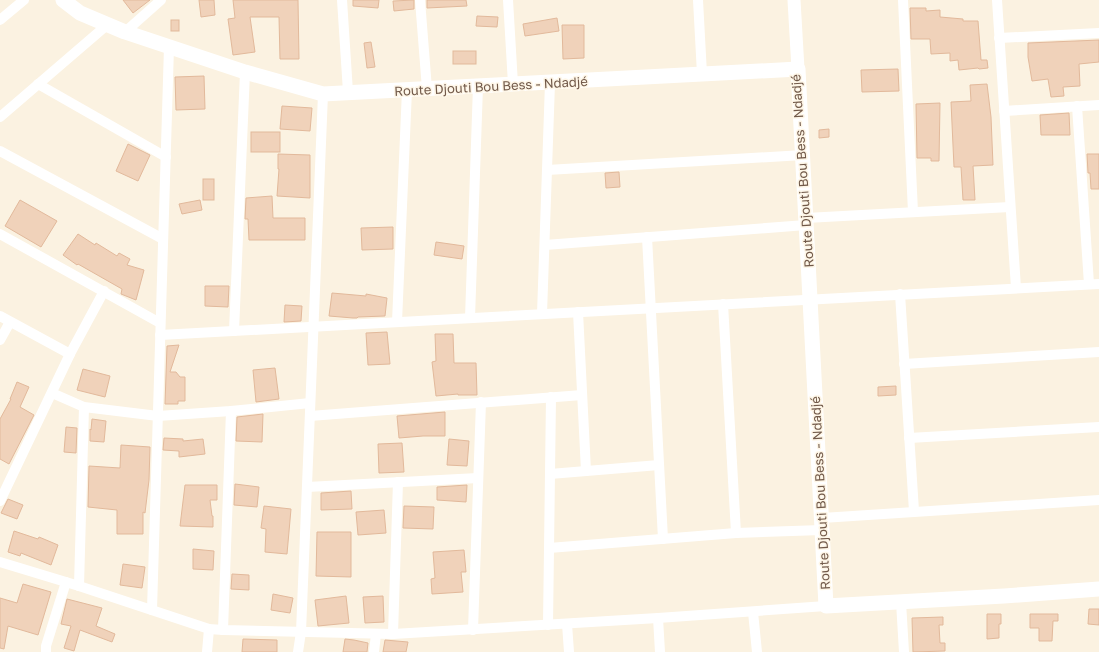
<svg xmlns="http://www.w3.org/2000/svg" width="1099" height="652" viewBox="0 0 1099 652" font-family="'Golos Text',sans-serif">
  <rect width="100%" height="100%" fill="#fbf2e1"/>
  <g fill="#f0d2ba" stroke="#e2b99b">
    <path d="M123,0h27l-17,13z"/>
    <path d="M199,0h15l1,15 -14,2z"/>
    <path d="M233,0h65l1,59h-19l-1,-42h-29l5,35 -22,3 -5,-36 7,-1z"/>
    <path d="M353,0h26l-1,8 -25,-2z"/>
    <path d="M414,0v9l-20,2 -1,-10z"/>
    <path d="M427,0h39l1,6 -40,2z"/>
    <path d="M910,8h16v3l14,-1v7l23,2v2h15l3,39h6l1,8 -9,1 -1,-1 -19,2 -1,-10 -8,1v-8l-19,1 -1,-15h-19z"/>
    <path d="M477,16l21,1 -1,10 -21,-1z"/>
    <path d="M557,18l2,13 -34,5 -2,-12z"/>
    <rect x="171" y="20" width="8" height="11"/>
    <path d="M562,25h22v33l-21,1z"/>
    <path d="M1099,40v22l-20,2 1,22 -17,1 1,9 -13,1 -3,-18 -16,2 -4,-24v-14z"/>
    <path d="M371,42l4,25 -8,1 -3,-25z"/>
    <rect x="453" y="51" width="23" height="13"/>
    <path d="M898,69l1,22 -37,1 -1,-22z"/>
    <path d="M204,76l1,33 -29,1 -1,-33z"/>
    <path d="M987,84l4,33 2,48 -20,1 2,34h-12l-2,-33h-7l-3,-65 20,-1 -1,-16z"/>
    <path d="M940,103l-1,58h-8v-3h-14l-1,-54z"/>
    <path d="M282,106l30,2 -2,23 -30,-2z"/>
    <path d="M1069,113l1,22h-29l-1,-20z"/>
    <path d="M829,129v8l-10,1v-8z"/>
    <rect x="251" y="132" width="29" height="20"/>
    <path d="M128,144l22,11 -12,26 -22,-10z"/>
    <path d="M278,154l32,1v43l-33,-2 2,-27h-1z"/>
    <path d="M1087,154h12v35h-8l-1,-16h-2z"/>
    <path d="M619,172l1,15 -14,1 -1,-15z"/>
    <rect x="203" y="179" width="11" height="21"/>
    <path d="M272,196l1,22h32v22h-56l-1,-21h-3l1,-21z"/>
    <path d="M20,200l37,21 -16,26 -36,-21z"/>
    <path d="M200,200l2,10 -20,4 -3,-10z"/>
    <path d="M393,227v22l-31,1 -1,-22z"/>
    <path d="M78,234l17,11 1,-2 21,13 2,-3 11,6 -3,6 17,5 -8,30 -15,-6 1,-5 -44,-25 -1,1 -14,-10z"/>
    <path d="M436,242l28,4 -2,13 -28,-4z"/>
    <path d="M205,286h24l-1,21 -23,-1z"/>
    <path d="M332,293l34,3v-2l21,4 -2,18 -27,1 -1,1h-4l-24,-2z"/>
    <path d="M285,305l17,1 -1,15 -17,1z"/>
    <path d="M387,332l3,32 -22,1 -2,-32z"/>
    <path d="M435,334h18l1,29h22l1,32h-19v-1l-22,2 -4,-34 4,-1z"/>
    <path d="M179,345l-9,27h6l4,5h5v24h-7v3h-13l2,-58z"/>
    <path d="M275,368l4,31 -23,3 -3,-32z"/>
    <path d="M83,369l27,7 -5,21 -28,-7z"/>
    <path d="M17,382l12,5 -9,20 14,8 -25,49 -9,-5v-40l11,-20h-1z"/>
    <path d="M896,386v9l-18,1v-9z"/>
    <path d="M445,412v24h-22l-24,2 -2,-22z"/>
    <path d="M263,414l-1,28 -26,-1 1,-24z"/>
    <path d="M92,419l14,2 -2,21 -14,-1v-12l1,1z"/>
    <path d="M66,427l11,1 -1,25 -12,-1z"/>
    <path d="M164,438l19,1v2l20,-2 2,15 -26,3v-6l-16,-1z"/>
    <path d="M449,439l20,2 -2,25 -20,-1z"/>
    <path d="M402,443l2,29 -25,1 -1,-29z"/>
    <path d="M121,445l29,2 -1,33 -4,33 -2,-1v22h-26v-24l-29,-3 1,-41 31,2z"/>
    <path d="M235,484l24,3 -2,20 -23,-2z"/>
    <path d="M185,485h32v15h-7l2,16h1v11l-33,-1z"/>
    <path d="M467,485l-1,17 -29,-2v-13z"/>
    <path d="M351,491l1,18 -31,1v-17z"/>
    <path d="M8,499l15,6 -6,14 -16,-6z"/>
    <path d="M264,506l27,3 -4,45 -22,-2 1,-23 -5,-1z"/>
    <path d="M404,506l30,1 -1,22 -30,-1z"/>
    <path d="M384,510l2,23 -28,2 -2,-23z"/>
    <path d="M14,531l24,8 1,-2 19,8 -7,20 -30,-12 -1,3 -12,-4z"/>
    <path d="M317,532h34v45l-35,-1z"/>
    <path d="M193,549l21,2 -1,19 -20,-1z"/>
    <path d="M464,550l2,22h-5l2,20 -31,2 -1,-15 4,-1 -2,-26z"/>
    <path d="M123,564l22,3 -3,21 -22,-3z"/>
    <path d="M232,574l17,1v15l-18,-1z"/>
    <path d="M23,584l28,8 -13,43 -30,-9 -4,23 -4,-1v-50l17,5z"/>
    <path d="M273,594l20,4 -3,15 -19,-3z"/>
    <path d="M346,596l3,27 -31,3 -3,-26z"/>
    <path d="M383,596l1,26 -19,1 -2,-26z"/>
    <path d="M67,599l35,9 -6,18 19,8 -3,8 -32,-12 -6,21 -10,-3 7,-22 -10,-2z"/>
    <path d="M1089,609h10v16l-11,-1z"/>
    <path d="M987,614h14v10h-2v14l-12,1z"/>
    <path d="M1030,614h28v7h-5l-1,20h-13v-13h-9z"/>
    <path d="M943,617v8h-4l1,18h5v8l-32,1 -1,-34z"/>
    <path d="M243,639l34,1v12h-35z"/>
    <path d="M345,639l9,1 14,3 -1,9h-24z"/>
    <path d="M385,640l23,2 -2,10h-23z"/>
  </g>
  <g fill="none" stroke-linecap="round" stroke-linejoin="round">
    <g stroke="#fff" stroke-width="10">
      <path d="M342,0l6,92"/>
      <path d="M420,0l7,89"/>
      <path d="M508,0l5,84"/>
      <path d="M698,0l4,74"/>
      <path d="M903,0l10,212"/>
      <path d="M997,0l19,288"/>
      <path d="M0,20l24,-20"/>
      <path d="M125,32l36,-32"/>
      <path d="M999,38l100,-5"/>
      <path d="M38,84l128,73"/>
      <path d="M1077,106l12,178"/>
      <path d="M1004,111l95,-6"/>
      <path d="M0,117l107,-92"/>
      <path d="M0,151l163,88"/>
      <path d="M547,170l256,-15"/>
      <path d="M806,218l204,-11"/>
      <path d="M0,234l160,89"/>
      <path d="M647,237l16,302"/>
      <path d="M545,245l261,-20"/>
      <path d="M900,294l14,217"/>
      <path d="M723,304l13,229"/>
      <path d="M578,312l8,159"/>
      <path d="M542,314l8,-231"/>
      <path d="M0,316l70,38"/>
      <path d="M470,318l8,-232"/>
      <path d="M397,322l10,-232"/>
      <path d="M234,331l11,-259"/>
      <path d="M160,335l939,-51"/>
      <path d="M0,340l10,-18"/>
      <path d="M904,364l195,-12"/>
      <path d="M52,393l32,14 74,9 73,-5 79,-8"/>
      <path d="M310,416l272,-21"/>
      <path d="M909,438l190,-11"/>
      <path d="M550,474l109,-9"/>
      <path d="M307,487l171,-9"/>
      <path d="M0,501l70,-147 34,-63"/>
      <path d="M822,518l277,-18"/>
      <path d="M549,548l187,-15 86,-3"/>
      <path d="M0,562l79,24 130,43 14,1 170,4 265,-16 168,-12"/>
      <path d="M79,586l5,-179"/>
      <path d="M901,602l3,50"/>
      <path d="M152,610l17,-563"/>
      <path d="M753,612l4,40"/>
      <path d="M658,618l2,34"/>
      <path d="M567,624l2,28"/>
      <path d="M548,625l3,-228"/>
      <path d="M223,630l8,-219"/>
      <path d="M473,630l8,-228"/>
      <path d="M393,634l5,-152"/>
      <path d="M46,652v-6l20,-64"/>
      <path d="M207,652l2,-23"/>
      <path d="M298,652l3,-20 22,-538"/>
      <path d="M374,652l2,-18"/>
    </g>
    <path stroke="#fff" stroke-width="13" d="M794,0l4,69"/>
    <path stroke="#fff" stroke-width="15" d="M63,0l17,13 45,19 120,40 78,22 475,-25 28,537 178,-10 95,-7"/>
  </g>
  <g text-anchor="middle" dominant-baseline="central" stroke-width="3" stroke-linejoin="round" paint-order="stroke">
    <g font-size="13" fill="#715949" stroke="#fef6e7">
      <text transform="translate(491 86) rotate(-3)">Route Djouti Bou Bess - Ndadjé</text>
      <text transform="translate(802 171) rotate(-94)">Route Djouti Bou Bess - Ndadjé</text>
      <text transform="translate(820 493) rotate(-93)">Route Djouti Bou Bess - Ndadjé</text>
    </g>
  </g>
</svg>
